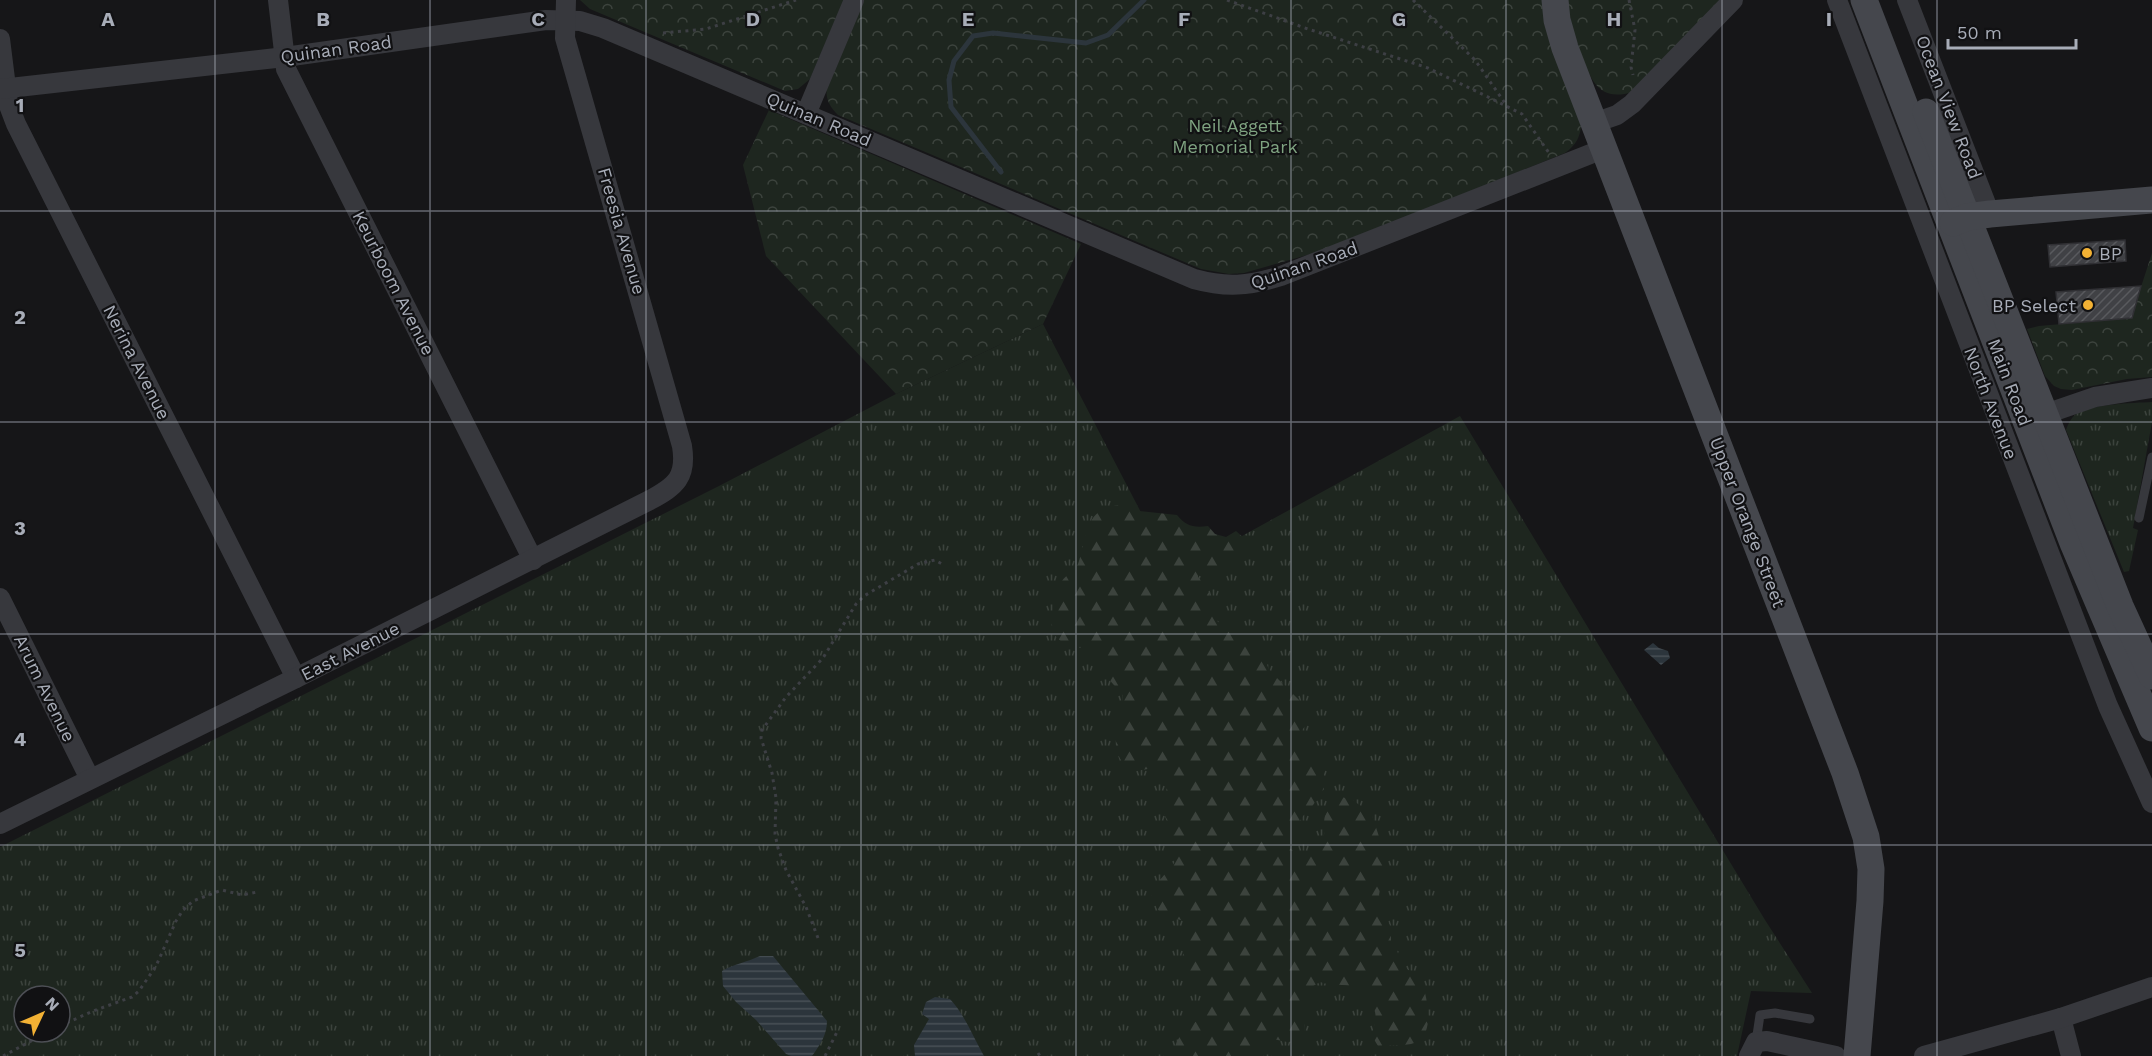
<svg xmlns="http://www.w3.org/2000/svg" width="2152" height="1056" viewBox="0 0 2152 1056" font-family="'Work Sans',sans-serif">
  <defs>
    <pattern id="grass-tufts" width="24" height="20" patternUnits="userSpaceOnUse" patternTransform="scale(1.5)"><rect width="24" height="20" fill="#1e261f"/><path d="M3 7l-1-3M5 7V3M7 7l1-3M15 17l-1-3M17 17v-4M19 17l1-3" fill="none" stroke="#3c433d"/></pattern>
    <pattern id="forest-firs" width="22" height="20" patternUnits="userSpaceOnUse" patternTransform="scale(1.5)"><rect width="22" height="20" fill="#1e261f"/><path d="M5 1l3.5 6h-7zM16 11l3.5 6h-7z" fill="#3c433d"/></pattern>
    <pattern id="park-crowns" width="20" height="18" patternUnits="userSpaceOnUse" patternTransform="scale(1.5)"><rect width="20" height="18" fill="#1e261f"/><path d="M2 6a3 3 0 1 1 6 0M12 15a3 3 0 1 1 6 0" fill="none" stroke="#3c433d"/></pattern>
    <pattern id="water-rules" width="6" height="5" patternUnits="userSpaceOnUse" patternTransform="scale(1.5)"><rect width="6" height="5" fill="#2c353c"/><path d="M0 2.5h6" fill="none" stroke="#485056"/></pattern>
    <pattern id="building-hatch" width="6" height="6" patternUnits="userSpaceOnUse" patternTransform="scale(1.5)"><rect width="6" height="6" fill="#404145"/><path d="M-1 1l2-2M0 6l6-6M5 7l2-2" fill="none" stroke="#595a5e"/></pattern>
  </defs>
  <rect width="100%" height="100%" fill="#161618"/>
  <g fill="url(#grass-tufts)" fill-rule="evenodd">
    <path d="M1043,324l130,250 287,-158 305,504 47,73 -61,-2 -14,65h-1737v-209l719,-361 177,-92zM24,996h36v36h-36z"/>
    <path d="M2152,402v20l-19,106 5,2 -9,41 -5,1 -58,-142c2,-6 5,-12 10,-16 16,-10 57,-11 76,-12z"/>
  </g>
  <path fill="url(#forest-firs)" d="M1120,505l10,5 47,5c9,11 16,13 31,11l7,8 11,3 10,-6 9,8 2,11c-7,5 -11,6 -18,9 -14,6 -8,18 -31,12v6c15,13 11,23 15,40l17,16h11l24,26 4,11 32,32 5,23 -7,9v12l21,10 4,11v22l-13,19 -8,8 -12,20 -2,11 8,8c7,-3 17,-5 22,-10 14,-15 -8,-28 23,-48l11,3 19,15 11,34 2,12 -6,34 12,34v12l6,9 3,11 8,9 11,3c7,19 20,65 -8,71 -10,2 -23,1 -33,2l-6,-10c1,-7 5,-17 3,-24 -2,-9 -13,-23 -21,-25 -11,-4 -20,0 -34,-5l-10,6v12l-7,9 2,23 -6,9 -12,1 -23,-5 -8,8 1,11h-79l-4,-5c6,-29 35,-29 42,-54 -8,-12 -16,-15 -30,-17l-6,-10 9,-47c-22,-9 -28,-2 -38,-27 7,-22 24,-23 29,-49 -7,-13 -18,-28 -16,-45 1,-15 8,-17 0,-32l-11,-2 -22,4c-28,-26 -9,-45 -8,-77 -7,-8 -17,-17 -20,-28 -3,-9 0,-12 -7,-22 -6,0 -16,4 -23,3 -7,-2 -18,-10 -21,-18 -2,-10 4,-41 10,-49 4,-6 13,-10 16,-17 10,-27 4,-55 42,-59z"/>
  <g fill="url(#park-crowns)">
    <path d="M580,0h264l-34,79 -12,10 -13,2 -195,-82z"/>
    <path d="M864,0h679l38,123c0,13 -5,22 -16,30l-240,97 -81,23 -15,1 -28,-5 -363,-154c-9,-9 -13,-17 -11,-30z"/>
    <path d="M1567,0h156l-91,92c-32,10 -41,-11 -50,-36 -8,-19 -12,-36 -15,-56z"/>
    <path d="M769,110l312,134 -38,80 -147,70 -130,-138 -23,-91z"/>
    <path d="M2152,253v124l-25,2 -55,11 -11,-1 -7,-3 -9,-10 -18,-47 12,-3 92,-8z"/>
  </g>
  <g fill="url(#water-rules)">
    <path d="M1653,643l6,5 9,3 2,7 -9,7 -17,-15z"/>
    <path d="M760,956h13l54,65c0,14 -7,24 -15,35h-21l-5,-2 -30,-34 -20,-18 -13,-16 -1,-15c12,-7 25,-9 38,-15z"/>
    <path d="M935,997l15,2c15,16 23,38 34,57h-69l-1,-11 15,-26 -7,-5 4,-12z"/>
  </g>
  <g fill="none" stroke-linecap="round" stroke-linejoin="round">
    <path stroke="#2c353c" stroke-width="5" d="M1001,172l-50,-65 -2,-27 5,-19 19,-25 20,-3 93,10 22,-8 36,-35"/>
  </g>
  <g fill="url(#building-hatch)" stroke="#303034" stroke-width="1.5">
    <path d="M2125,240l1,21 -76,6 -2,-22z"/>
    <path d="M2141,286l-9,32 -73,6 -3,-32z"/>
  </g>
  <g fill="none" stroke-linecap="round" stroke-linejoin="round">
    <g stroke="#3d3f44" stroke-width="3" stroke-dasharray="3 4.5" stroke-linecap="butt">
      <path d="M1227,0l81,29 120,39 56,27 38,19 27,39"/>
      <path d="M1413,0l62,60 32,46"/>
      <path d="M1629,0l6,30 -4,37 2,8"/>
      <path d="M663,33l43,-4 90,-29"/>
      <path d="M818,938l-12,-31 -20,-37 -8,-22 -3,-14 1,-36 -4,-25 -11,-35 1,-8 24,-33 37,-39 33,-54 8,-8 54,-32 17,-4 7,4"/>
      <path d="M60,1026l33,-15 39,-14 7,-6 17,-25 20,-45 7,-11 10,-9 29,-11 20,5 15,-3"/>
      <path d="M1038,1053l2,3"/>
      <path d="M3,1056l45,-24"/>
      <path d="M825,1056l12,-24"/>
    </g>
    <g stroke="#37383d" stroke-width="9">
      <path d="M2139,518l13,-61"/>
      <path d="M1756,1042l4,-27 15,-2 35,6"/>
    </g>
    <g stroke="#37383d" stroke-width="20">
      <path d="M278,0l8,69 247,491"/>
      <path d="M1837,0l271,706 44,97"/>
      <path d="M1907,0l83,214"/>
      <path d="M0,39l8,64 8,21 280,554"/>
      <path d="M0,89l285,-32 261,-37 34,1 23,7 591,251c33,9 54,7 87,-3l322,-127"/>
      <path d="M806,114l48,-114"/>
      <path d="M1594,123l23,-8 15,-11 101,-104"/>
      <path d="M2034,418l61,-21 57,-9"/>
      <path d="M0,598l90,181"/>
      <path d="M0,824l296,-146 354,-178c26,-14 37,-23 32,-54l-117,-408 1,-38"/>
      <path d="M2061,1018l10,38"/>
      <path d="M1749,1056l7,-14 11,-1 69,15"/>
      <path d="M1924,1056l137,-38 91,-31"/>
    </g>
    <g stroke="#45474d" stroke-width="27">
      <path d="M1555,0l2,20 8,28 280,725 21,64 5,32 -1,32 -13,155"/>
      <path d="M1864,0l209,543 79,185"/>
      <path d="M1926,112l194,494 32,70"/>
      <path d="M1953,223l14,-6 23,-3 162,-14"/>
    </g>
  </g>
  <path fill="none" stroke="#a8adb8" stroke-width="1.5" stroke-opacity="0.55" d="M215,0v1056M430,0v1056M646,0v1056M861,0v1056M1076,0v1056M1291,0v1056M1506,0v1056M1722,0v1056M1937,0v1056M0,211h2152M0,422h2152M0,634h2152M0,845h2152"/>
  <g fill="#f2b134" stroke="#111113" stroke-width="2">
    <circle cx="2087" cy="253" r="6"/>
    <circle cx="2088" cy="305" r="6"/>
  </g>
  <g text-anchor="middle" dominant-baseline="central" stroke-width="4.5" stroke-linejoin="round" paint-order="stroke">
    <g font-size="18" fill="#a8adb8" stroke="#111113">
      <text transform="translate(336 49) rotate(-8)">Quinan Road</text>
      <text transform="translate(1949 107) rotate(69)">Ocean View Road</text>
      <text transform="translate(819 119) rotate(23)">Quinan Road</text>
      <text transform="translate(622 231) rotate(74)">Freesia Avenue</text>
      <text transform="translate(1304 265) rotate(-19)">Quinan Road</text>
      <text transform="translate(394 283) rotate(63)">Keurboom Avenue</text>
      <text transform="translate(137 362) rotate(63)">Nerina Avenue</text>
      <text transform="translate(2010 382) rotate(69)">Main Road</text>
      <text transform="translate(1991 403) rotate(69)">North Avenue</text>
      <text transform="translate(1748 522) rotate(69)">Upper Orange Street</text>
      <text transform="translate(350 651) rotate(-27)">East Avenue</text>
      <text transform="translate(45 688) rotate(64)">Arum Avenue</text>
    </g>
    <g font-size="18" fill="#7fa381" stroke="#111113">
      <text x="1235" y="125">Neil Aggett<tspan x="1235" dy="21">Memorial Park</tspan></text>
    </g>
    <g font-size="18" fill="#a8adb8" stroke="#111113" text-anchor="start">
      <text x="2099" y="253">BP</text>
      <text x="2076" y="305" text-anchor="end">BP Select</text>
    </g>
  </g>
  <g font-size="20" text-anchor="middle" font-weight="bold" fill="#a8adb8" stroke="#111113" stroke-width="4.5" stroke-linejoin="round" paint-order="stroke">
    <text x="108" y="26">A</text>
    <text x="323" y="26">B</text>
    <text x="538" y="26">C</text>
    <text x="753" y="26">D</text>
    <text x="968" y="26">E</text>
    <text x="1184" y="26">F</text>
    <text x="1399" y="26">G</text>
    <text x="1614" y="26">H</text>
    <text x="1829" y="26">I</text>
    <text x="20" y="112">1</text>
    <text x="20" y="324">2</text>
    <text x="20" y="535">3</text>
    <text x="20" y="746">4</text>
    <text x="20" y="957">5</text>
  </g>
  <g transform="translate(42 1014) rotate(46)"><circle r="28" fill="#111113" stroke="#4d4f55" stroke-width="1.5"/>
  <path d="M0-4.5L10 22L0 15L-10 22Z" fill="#f2b134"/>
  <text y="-9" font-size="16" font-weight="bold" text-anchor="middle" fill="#a8adb8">N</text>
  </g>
  <path d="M1948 39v9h128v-9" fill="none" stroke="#a8adb8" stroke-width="3"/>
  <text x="1957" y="39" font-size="18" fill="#a8adb8" stroke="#111113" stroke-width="4.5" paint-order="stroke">50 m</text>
</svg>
